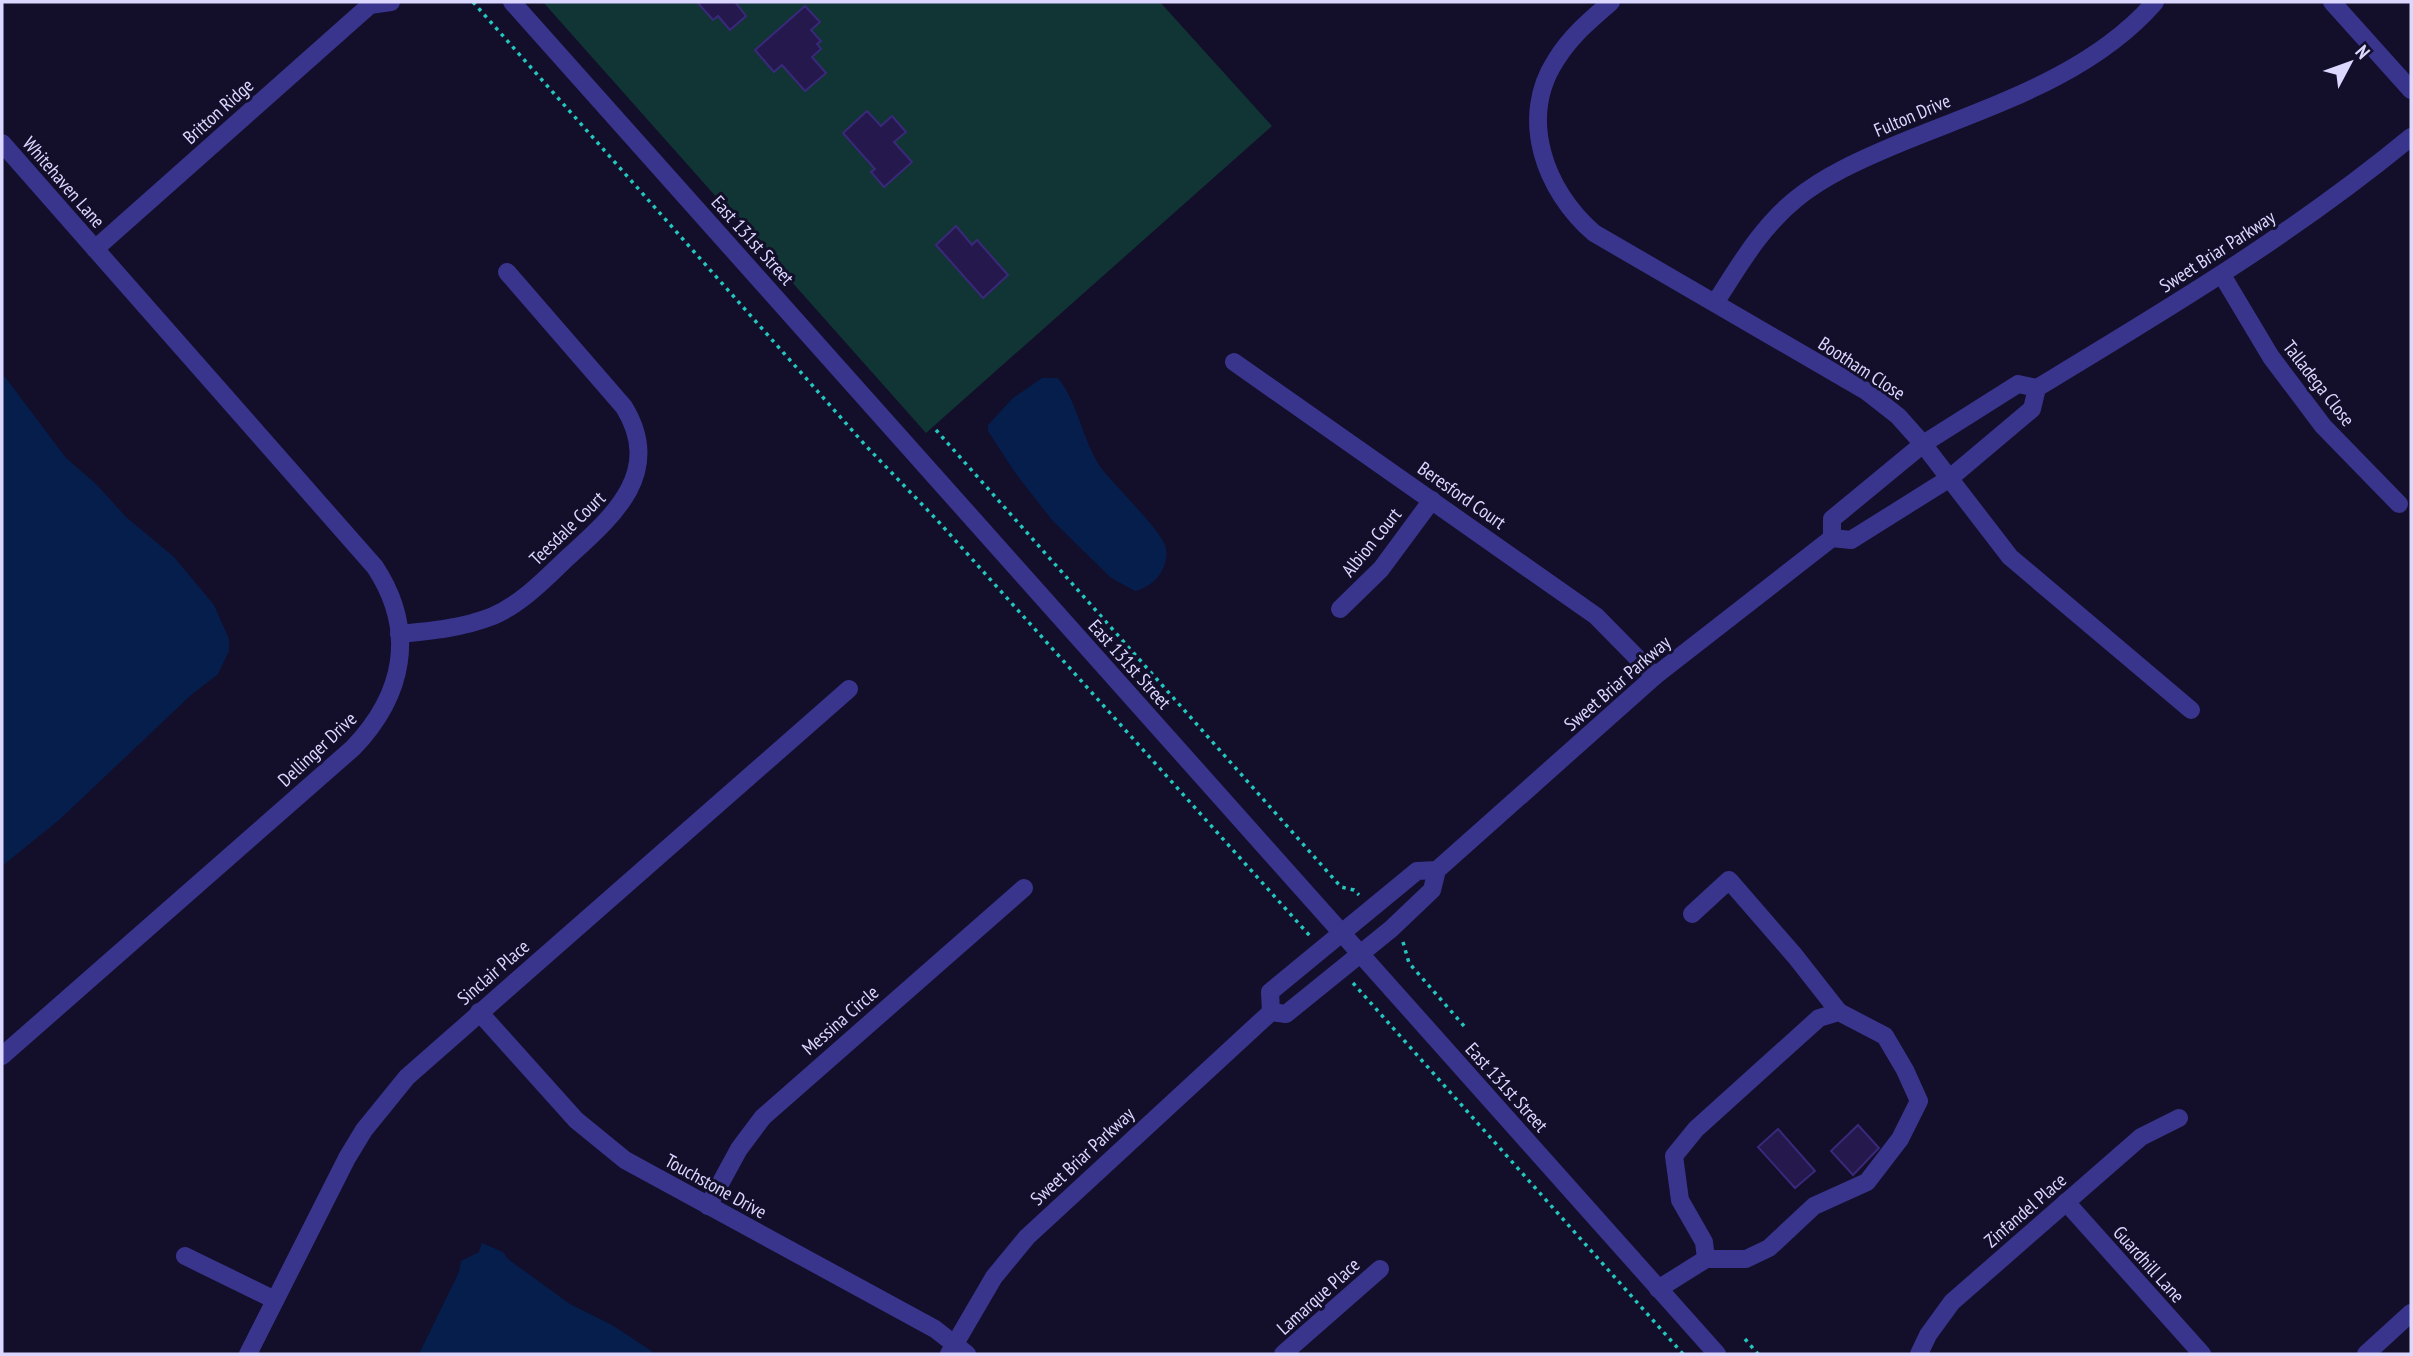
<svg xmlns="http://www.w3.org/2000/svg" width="2413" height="1356" viewBox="0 0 2413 1356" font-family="'PT Sans Narrow',sans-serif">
  <rect width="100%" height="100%" fill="#130e2a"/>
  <path fill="#103534" d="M543,2h617l112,124 -346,307z"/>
  <g fill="#061e4c">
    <path d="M2,373l64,85 30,26 30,33 48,40 40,48 15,34v12l-11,23 -28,22 -131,124 -57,46z"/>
    <path d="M1042,378h16c21,26 24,63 44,91 12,16 61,63 64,79 3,20 -11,38 -31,43l-24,-13 -59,-58 -36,-46 -28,-43v-6l25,-27z"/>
    <path d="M482,1243l21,9 5,7 62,45 42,21 44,29h-237l40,-82 2,-11 18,-9z"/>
  </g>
  <g fill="#24184d" stroke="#3a287b" stroke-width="2">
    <path d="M697,2h38l11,14 -16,14 -12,-14 -5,4z"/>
    <path d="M805,6l15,16 -9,8 10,11 -4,3 4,5 -9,8 14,16 -21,18 -23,-26 -8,7 -19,-22z"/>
    <path d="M867,111l14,15 11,-10 14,16 -12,10 18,20 -28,25 -13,-15 4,-3 -32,-36z"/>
    <path d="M956,226l16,19 5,-5 31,35 -25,23 -47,-53z"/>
    <path d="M1858,1125l21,23 -26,27 -22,-24z"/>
    <path d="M1778,1129l37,42 -20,17 -37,-41z"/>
  </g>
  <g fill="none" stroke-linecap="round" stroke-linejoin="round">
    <g stroke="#24c6be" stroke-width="3.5" stroke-dasharray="3.5 5" stroke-linecap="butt">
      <path d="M473,2l393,444 71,74 373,416"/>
      <path d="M936,430l405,457 13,3 5,5"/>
      <path d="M1403,942l6,21 55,63"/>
      <path d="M1353,983l330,371"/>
      <path d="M1745,1339l13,15"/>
    </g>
    <g stroke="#39358d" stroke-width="18">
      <path d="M512,2l1205,1352"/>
      <path d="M1611,2c-21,18 -40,34 -55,58 -38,58 -11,131 38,173l272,158 32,25 25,28 87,113 181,153"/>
      <path d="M2332,2l79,88"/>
      <path d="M2,143l373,424c42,64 29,128 -22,181l-351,308"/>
      <path d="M95,249l275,-244 21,-3"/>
      <path d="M2222,275l49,82 52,69 76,78"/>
      <path d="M1715,303c24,-37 46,-76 81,-104 28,-23 64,-39 97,-53 91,-38 196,-68 262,-144"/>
      <path d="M1234,362l362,254 59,60"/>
      <path d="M1832,538v-19l91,-75 95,-60 19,4"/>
      <path d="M1340,609l41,-40 51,-69"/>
      <path d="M399,634c32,-3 64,-6 94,-18 28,-12 51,-36 72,-56 46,-42 100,-86 59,-153l-117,-135"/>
      <path d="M1692,914l37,-34 66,76 44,56"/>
      <path d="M479,1012l97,108 49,40 310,169 32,25"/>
      <path d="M1271,1012l15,2 105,-85 41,-39 5,-20 218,-194 177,-138 19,2 99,-62 82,-69 5,-21c129,-78 258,-155 374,-251"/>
      <path d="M2066,1202l136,152"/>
      <path d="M708,1206l31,-57 24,-32 261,-229"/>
      <path d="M185,1256l90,44"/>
      <path d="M1658,1289l48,-30h40l23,-11 45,-42 53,-24 33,-43 19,-38 -14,-31 -20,-34 -46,-24 -20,6 -123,111 -22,27 6,44 24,42 2,17"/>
      <path d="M248,1354l99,-196 17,-28 43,-53 442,-388"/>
      <path d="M949,1354l45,-77 33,-40 244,-225 -1,-20 147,-121 20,-1"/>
      <path d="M1283,1354l97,-85"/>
      <path d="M1919,1354l9,-19 24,-33 189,-165 38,-19"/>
      <path d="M2366,1354l45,-41"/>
    </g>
  </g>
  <g text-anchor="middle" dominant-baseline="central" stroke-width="6" stroke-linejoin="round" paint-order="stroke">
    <g font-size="19" fill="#dcd7ff" stroke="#130e2a">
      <text transform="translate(218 111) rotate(-42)">Britton Ridge</text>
      <text transform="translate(1912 115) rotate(-23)">Fulton Drive</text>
      <text transform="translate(64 182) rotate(49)">Whitehaven Lane</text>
      <text transform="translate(753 240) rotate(48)">East 131st Street</text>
      <text transform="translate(2217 251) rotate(-33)">Sweet Briar Parkway</text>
      <text transform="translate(1862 368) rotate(33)">Bootham Close</text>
      <text transform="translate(2319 383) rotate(52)">Talladega Close</text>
      <text transform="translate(1462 495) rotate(35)">Beresford Court</text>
      <text transform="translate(567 528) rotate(-44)">Teesdale Court</text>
      <text transform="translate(1371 542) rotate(-51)">Albion Court</text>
      <text transform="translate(1130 664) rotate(48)">East 131st Street</text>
      <text transform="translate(1617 683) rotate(-41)">Sweet Briar Parkway</text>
      <text transform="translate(317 749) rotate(-43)">Dellinger Drive</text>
      <text transform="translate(493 972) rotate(-41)">Sinclair Place</text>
      <text transform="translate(840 1020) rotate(-41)">Messina Circle</text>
      <text transform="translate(1507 1087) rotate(48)">East 131st Street</text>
      <text transform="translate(1082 1156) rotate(-43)">Sweet Briar Parkway</text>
      <text transform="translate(716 1186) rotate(29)">Touchstone Drive</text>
      <text transform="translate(2025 1210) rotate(-41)">Zinfandel Place</text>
      <text transform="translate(2149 1264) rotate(48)">Guardhill Lane</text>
      <text transform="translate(1318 1296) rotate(-42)">Lamarque Place</text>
    </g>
  </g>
  <rect width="2413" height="1356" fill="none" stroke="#dcd7ff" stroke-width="7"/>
  <g transform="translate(2350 63) rotate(49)" stroke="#130e2a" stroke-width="5" paint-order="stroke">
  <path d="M0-5L12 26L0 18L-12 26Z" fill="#dcd7ff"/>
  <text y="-10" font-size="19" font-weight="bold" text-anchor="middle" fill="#dcd7ff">N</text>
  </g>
</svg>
